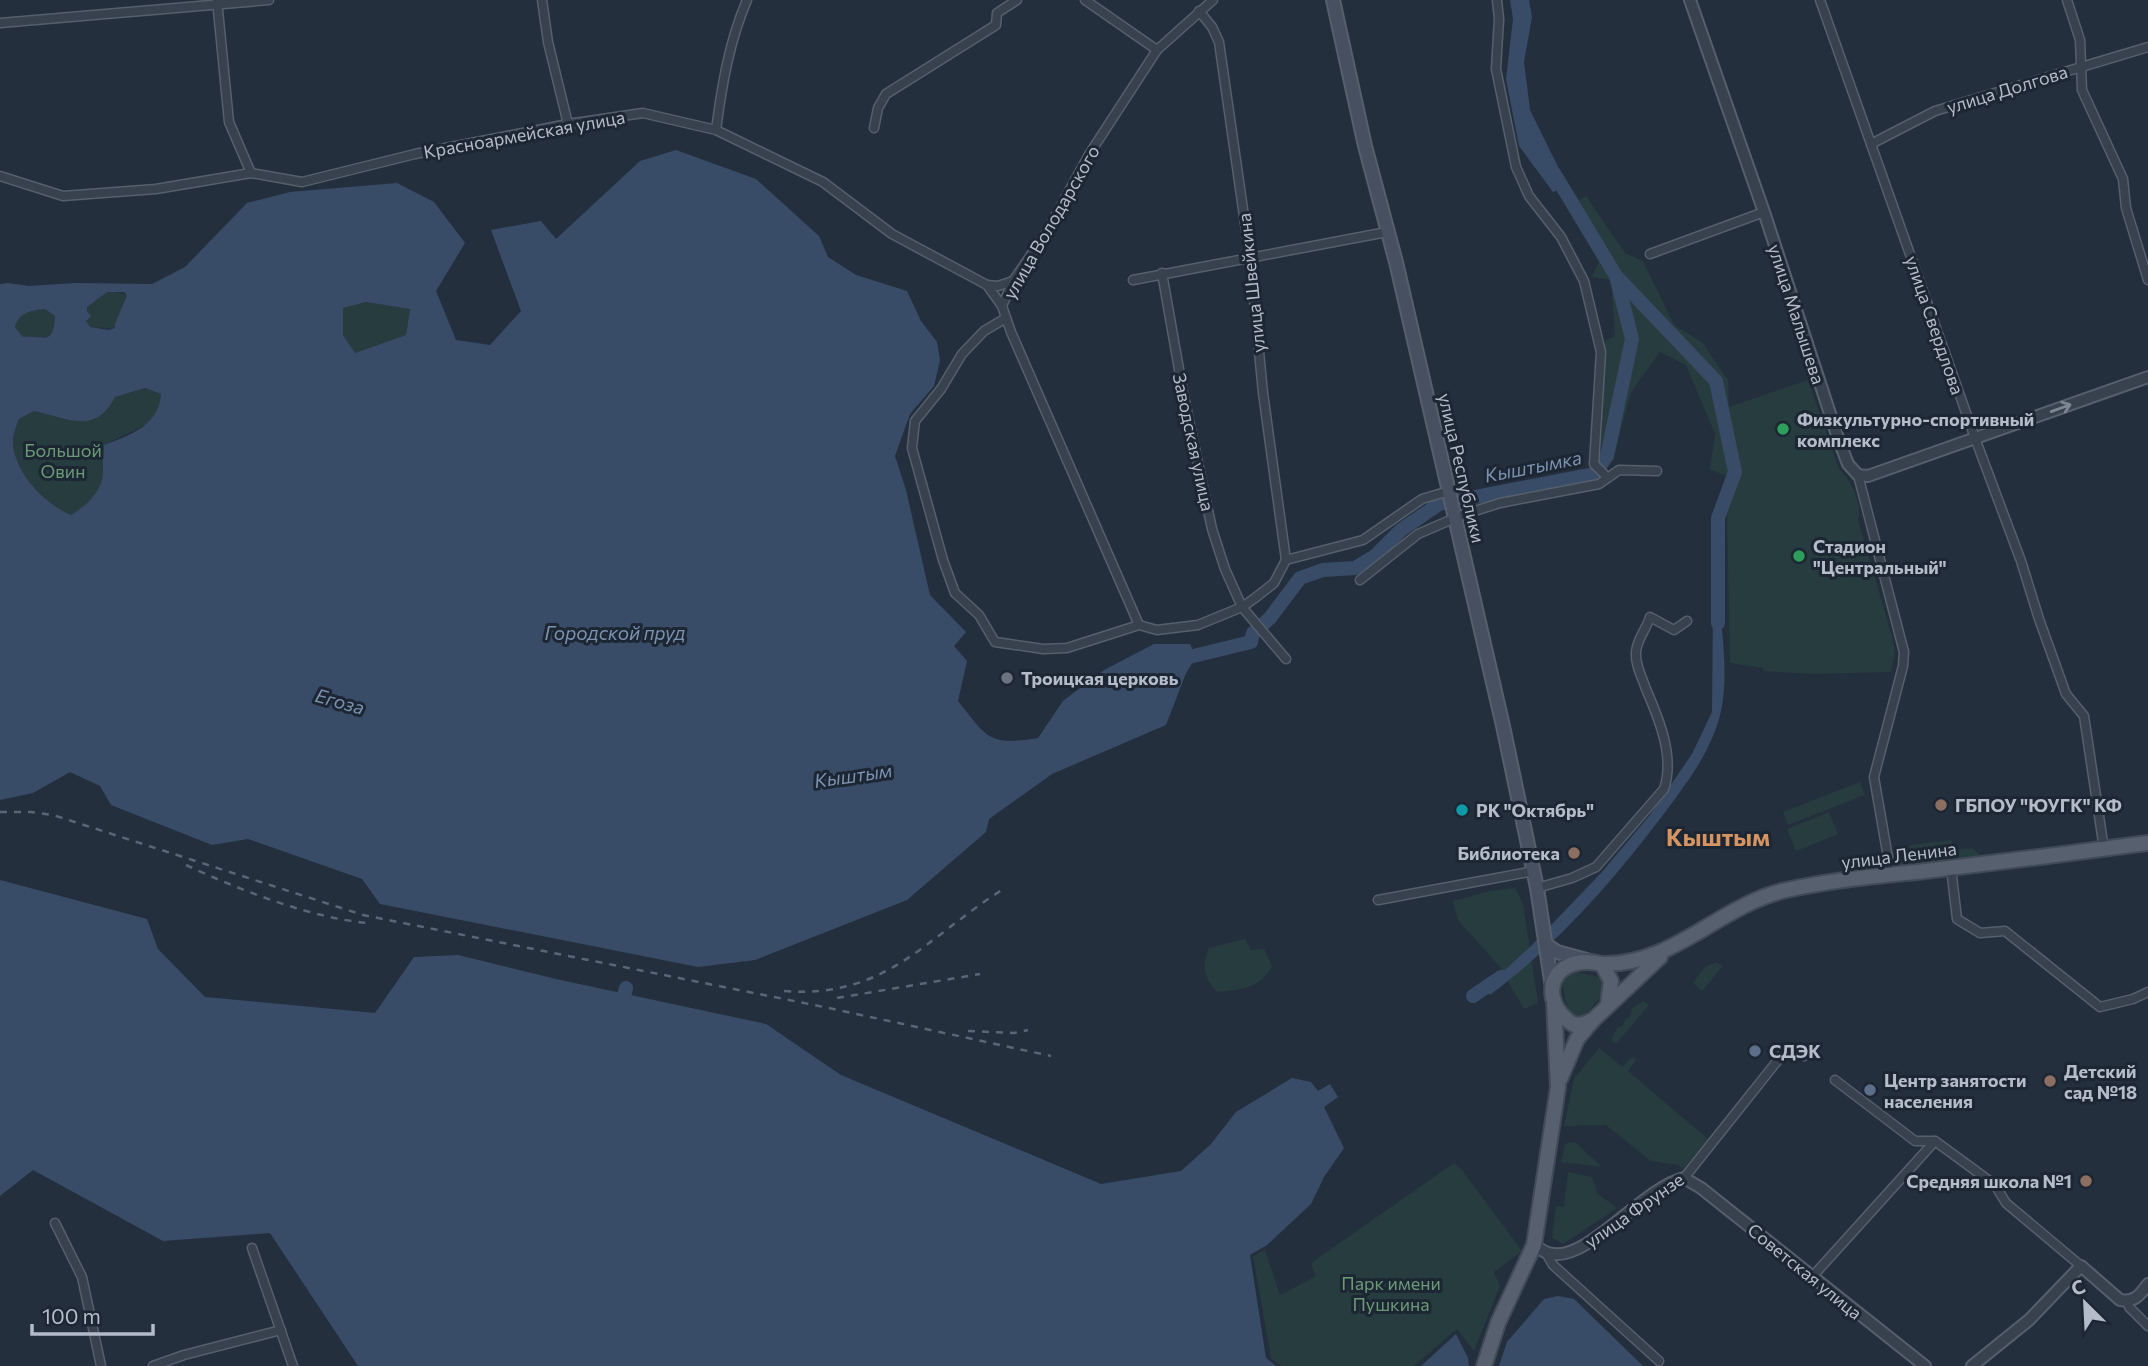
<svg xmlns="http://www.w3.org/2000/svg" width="2148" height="1366" viewBox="0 0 2148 1366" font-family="Commissioner,sans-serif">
  <rect width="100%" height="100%" fill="#242f3e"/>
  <g fill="#263c3f">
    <path d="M1586,196l39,57 18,8 31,64 28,17 26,38 1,27 79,-27 31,89c12,10 24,36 19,51l34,116 3,17 -4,19 -79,2 -48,-3 -1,-3 -33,-5 -3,-149 12,-32 -29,-13 5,-35 -29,-69 -26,-13 -29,40 -16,60 -14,-6 4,-105 10,-5 -4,-56 -20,-3 15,-28 -31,-47z"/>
    <path d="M113,291l14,4 -12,29 1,5 -26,-2 -4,-6 2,-4 -1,-10 20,-15z"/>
    <path d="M366,302l44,7 -4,26 -51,18 -12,-18v-27z"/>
    <path d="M45,309l10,7c-2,31 -12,18 -32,21l-8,-11c4,-13 17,-16 30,-17z"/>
    <path d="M145,388l16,6 -1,15 -9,13 -47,23c-2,10 -1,18 -1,28 -1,19 -17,33 -32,43 -24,-12 -51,-38 -57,-65 -3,-11 1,-22 5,-32l15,-8c32,7 61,25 81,-14z"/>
    <path d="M1860,782l5,13 -77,30 -5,-13z"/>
    <path d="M1829,812l9,22 -42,17 -9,-22z"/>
    <path d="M1952,840l1,10 19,-2 13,11 -88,10 -4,-3 -3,-13 20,-2v-6z"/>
    <path d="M1515,888l8,16 15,99 -14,6 -25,-43 -41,-46 -5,-19 37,-10z"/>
    <path d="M1245,939l6,11 13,-1 8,17c-10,22 -33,24 -55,26 -13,-14 -16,-26 -8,-44z"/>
    <path d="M1716,962l7,4 -21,25 -9,-8 12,-16z"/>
    <path d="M1577,972l26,6 4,11 -23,28c-19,2 -18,-19 -22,-34l4,-6z"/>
    <path d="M1643,1001l6,4 -33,39 -5,-4 6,-12 6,-2 2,-7 5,-2 2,-8z"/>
    <path d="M1599,1048l23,19 10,-10 4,3 -8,11 80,68 -25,30 -5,-4 -27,-4 -45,-36 -42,1 10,-47z"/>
    <path d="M1570,1142l6,1 26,24 -41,-5 4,-18z"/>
    <path d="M1454,1163l8,7 60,81 -28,21 6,14 -26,65 -17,-22 -43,37h-133l-10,-8 -18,-102 12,-6 15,45 36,-19 -5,-13z"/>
    <path d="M1568,1172l24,5 6,17 19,14 -54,36 -11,-6 4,-32 8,1z"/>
  </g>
  <g fill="#394c67" fill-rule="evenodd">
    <path d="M1510,0h19l3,17 -8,45 6,48 38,77 -15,5 -34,-46 -13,-67 7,-60z"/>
    <path d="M676,150l80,29 63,57 9,21 28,18 51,16 14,30 16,21 3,18 -6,26 -24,28 -15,42 11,34 24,105 36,37 -12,14 13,15 -9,40c30,37 29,45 80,37l25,-37 41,-31 50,-26h36l6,13 -10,16 -20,52 -114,49 -63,45 -3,13 -79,68 -152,60 -57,7 -318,-63 -18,-25 -114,-40 -36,6 -101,-40 -11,-19 -30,-14 -37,21 -33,7v-516l8,-1 21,3 46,-3 77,1 33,-17 62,-64 43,-11 107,-9 37,19 31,41 -29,48 20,49 34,5 31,-34 -30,-81 50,-9 15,18 84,-78zM107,292h17l3,3 -12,29v4l-6,2 -19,-3 -4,-6 5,-5 -4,-5v-4zM366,302l44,7 -4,26 -51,18 -12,-18v-27zM45,309l10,7c-2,32 -12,18 -32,21l-8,-10c3,-14 17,-17 30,-18zM145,388l16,6c-2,31 -30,41 -57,51 -2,10 -1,18 -1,28 -1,19 -17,33 -32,42 -24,-10 -51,-37 -57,-64 -3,-11 1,-22 5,-32l15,-8c33,7 61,25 81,-14z"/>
    <path d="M1713,605l7,2c3,36 9,76 -1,112 -11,37 -33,65 -56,96 -50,66 -106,130 -173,180l-6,-11 23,-16 25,-23 69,-72 49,-58 42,-61 20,-42z"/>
    <path d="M0,880l147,39 11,30 47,48 170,16 39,-56 44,-2 98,24 210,45 75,51 260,109 80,-13 30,-27 25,-32 56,-34 19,4 7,9 12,-7 8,13 -14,10 20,41 -20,29 -13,27 -44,41 -17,10 16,103 10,8h-918l-88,-133 -107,8 -130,-71 -33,26z"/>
    <path d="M1558,1296l16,3 69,67h-144l8,-24 37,-43z"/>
    <path d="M1456,1334l12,24 1,8h-48z"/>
  </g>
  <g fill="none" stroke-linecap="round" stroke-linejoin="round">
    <g stroke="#394c67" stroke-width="14">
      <path d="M1618,278l98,103 19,91 -17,46v105"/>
      <path d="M1177,660l74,-18 2,-9 17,-15 30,-40 23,-8 32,-2 20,-12 26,-26 38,-26 155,-30 13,-18 25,-117 -16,-63 -62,-103"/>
      <path d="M1473,996l28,-19"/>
      <path d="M620,1012l6,-24"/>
    </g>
    <g stroke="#565f6c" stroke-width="11">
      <g id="minor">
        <path d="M217,0l12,122 22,51"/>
        <path d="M542,0l6,42 20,82"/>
        <path d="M1085,0l72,50"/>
        <path d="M1497,0l2,19 -3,50 20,98 13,29 32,41 23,44 17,71 -7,112 13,13"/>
        <path d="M1820,0l155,438 46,123 18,58 27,75 18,22 20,133"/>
        <path d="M2067,0l13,40 2,50 41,89 3,29 22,72"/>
        <path d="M1199,11l13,16 7,15 31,216 13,135 23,167"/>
        <path d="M0,23l269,-23"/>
        <path d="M874,128l4,-20 8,-14 110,-69 1,-12 20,-13"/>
        <path d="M716,130c6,-45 13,-88 31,-130"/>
        <path d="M1871,144l64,-33 213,-64"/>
        <path d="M0,176l63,20 93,-7 95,-16 51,9 113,-28 153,-30 75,-11 73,17 107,52 69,52 95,51 15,21"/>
        <path d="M1650,254l114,-42"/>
        <path d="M1162,273l21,119 29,137 13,40 17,38 44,52"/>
        <path d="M1133,280l254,-48"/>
        <path d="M987,285l11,1 15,-5"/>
        <path d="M1006,318l-22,13 -22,23 -21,35 -26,32 -3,27 31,112 12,33 24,22 16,27 48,7 24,-1 72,-23 18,5 41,-5 44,-18 13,-9 19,-15 12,-23 77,-20 59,-41 27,-8"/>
        <path d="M1858,475l46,177 -1,14 -29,111 17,98"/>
        <path d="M1360,580l58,-46 44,-19 38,-12 99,-19 20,-14 38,1"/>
        <path d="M1139,625l-128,-293 -9,-26 11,-25 33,-48 44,-80 67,-103 56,-50"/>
        <path d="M1951,868l6,51 23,14 25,-2 95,76 33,-8 15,-7"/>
        <path d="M1537,888l35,-10 24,-11 68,-78c11,-32 -5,-70 -18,-100 -4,-12 -11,-24 -10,-37 1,-13 10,-22 14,-35l24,13 13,-9"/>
        <path d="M1378,900l156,-29"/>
        <path d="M1835,1080l80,61h20l60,44 11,18 75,63"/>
        <path d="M1684,1178l102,-128 18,6"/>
        <path d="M55,1223l27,54 19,89"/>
        <path d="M252,1248l41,118"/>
        <path d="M1546,1253l7,12 106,96"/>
        <path d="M1812,1277l123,-136"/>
        <path d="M2128,1302l1,5 19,19"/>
        <path d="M153,1366l31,-11 97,-25"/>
      </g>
    </g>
    <g stroke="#565f6c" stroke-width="14">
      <g id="tertiary">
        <path d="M1690,0l74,212 74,226 10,26 10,11 10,1 280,-99"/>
        <path d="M1534,1245c6,4 12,9 20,9 37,4 89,-66 130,-76l17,10 224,178"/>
        <path d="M1972,1366l57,-46 52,-54 39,34c14,3 20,-5 28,-16"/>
      </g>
    </g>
    <g stroke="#565f6c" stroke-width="16">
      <g id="secondary">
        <path d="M1333,0l32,146 31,116 107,464 34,162 15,99"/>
        <path d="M1548,946l9,6 33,9"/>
      </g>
    </g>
    <g stroke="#414a57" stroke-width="18">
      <g id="primary">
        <path d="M1602,964c69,2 115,-56 180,-73 47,-11 96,-15 143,-20 74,-9 149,-18 223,-28"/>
        <path d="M1608,1004l3,-23 -9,-17c-50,-12 -68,35 -28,61l10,-1 9,-4 67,-63"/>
        <path d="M1560,1079l17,-40 16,-19"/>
        <path d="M1484,1366l14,-43 36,-78 24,-158 -4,-86"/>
      </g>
    </g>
    <use href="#minor" stroke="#38414e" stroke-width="8"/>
    <use href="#tertiary" stroke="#38414e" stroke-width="10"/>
    <use href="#secondary" stroke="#465061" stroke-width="12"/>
    <use href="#primary" stroke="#56606e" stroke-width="14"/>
    <g stroke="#5a6575" stroke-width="2.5" stroke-dasharray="7 7" stroke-linecap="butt">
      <path d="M0,812h31l22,3 310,100 461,92 227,49"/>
      <path d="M186,865c51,24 127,54 183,58"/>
      <path d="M784,991c103,8 142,-54 221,-103"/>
      <path d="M837,998l143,-24"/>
      <path d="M968,1031l46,2 14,-3"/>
    </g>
  </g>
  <defs><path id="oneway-shaft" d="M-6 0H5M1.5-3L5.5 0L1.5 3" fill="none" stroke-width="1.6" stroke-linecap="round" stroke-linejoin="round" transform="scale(1.75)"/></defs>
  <use stroke="#7c8592" href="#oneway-shaft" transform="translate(2061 408) rotate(-20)"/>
  <g fill="#2e9e5b" stroke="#1d2633" stroke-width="2.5">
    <circle cx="1783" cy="429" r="7"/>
    <circle cx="1799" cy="556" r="7"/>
  </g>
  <circle fill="#6b7280" stroke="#1d2633" stroke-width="2.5" cx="1007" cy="678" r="7"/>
  <g fill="#8d6e63" stroke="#1d2633" stroke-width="2.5">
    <circle cx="1941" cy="805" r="7"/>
    <circle cx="1574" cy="853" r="7"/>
    <circle cx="2050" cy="1081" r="7"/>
    <circle cx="2086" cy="1181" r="7"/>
  </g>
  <circle fill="#0f9aa8" stroke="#1d2633" stroke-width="2.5" cx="1462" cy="810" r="7"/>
  <g fill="#5c6f8a" stroke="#1d2633" stroke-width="2.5">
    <circle cx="1755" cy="1051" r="7"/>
    <circle cx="1870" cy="1090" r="7"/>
  </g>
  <g text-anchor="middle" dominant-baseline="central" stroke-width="6" stroke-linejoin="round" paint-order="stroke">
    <g font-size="18" fill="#b4bcc9" stroke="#1d2633">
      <text transform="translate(2007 89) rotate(-17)">улица Долгова</text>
      <text transform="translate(524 134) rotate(-10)">Красноармейская улица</text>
      <text transform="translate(1051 222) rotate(-60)">улица Володарского</text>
      <text transform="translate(1251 283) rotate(-96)">улица Швейкина</text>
      <text transform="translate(1797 314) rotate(72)">улица Малышева</text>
      <text transform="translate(1935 325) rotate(71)">улица Свердлова</text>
      <text transform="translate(1194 442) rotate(78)">Заводская улица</text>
      <text transform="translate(1462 468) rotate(77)">улица Республики</text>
      <text transform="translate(1899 855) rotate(-7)">улица Ленина</text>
      <text transform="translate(1634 1210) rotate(-35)">улица Фрунзе</text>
      <text transform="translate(1805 1271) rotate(39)">Советская улица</text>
    </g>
    <g font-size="18" font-weight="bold" fill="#b4bcc9" stroke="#1d2633" text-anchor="start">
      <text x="1797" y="419">Физкультурно-спортивный<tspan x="1797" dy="21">комплекс</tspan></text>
      <text x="1813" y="546">Стадион<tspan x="1813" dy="21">"Центральный"</tspan></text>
      <text x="1021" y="678">Троицкая церковь</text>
      <text x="1955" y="805">ГБПОУ "ЮУГК" КФ</text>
      <text x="1476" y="810">РК "Октябрь"</text>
      <text x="1560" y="853" text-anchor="end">Библиотека</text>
      <text x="1769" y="1051">СДЭК</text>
      <text x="2064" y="1071">Детский<tspan x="2064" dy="21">сад №18</tspan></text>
      <text x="1884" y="1080">Центр занятости<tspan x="1884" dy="21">населения</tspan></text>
      <text x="2072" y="1181" text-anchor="end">Средняя школа №1</text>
    </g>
    <g font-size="18" fill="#6b9a76" stroke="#1d2633">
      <text x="63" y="450">Большой<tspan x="63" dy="21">Овин</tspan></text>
      <text x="1391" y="1283">Парк имени<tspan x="1391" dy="21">Пушкина</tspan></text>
    </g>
    <g font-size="19" font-style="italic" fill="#7c92b1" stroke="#1d2633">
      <text transform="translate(1533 466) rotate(-11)">Кыштымка</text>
      <text x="615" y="632">Городской пруд</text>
      <text transform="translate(340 701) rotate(16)">Егоза</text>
      <text transform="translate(853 775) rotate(-8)">Кыштым</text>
    </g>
    <g font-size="24" font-weight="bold" fill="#d59563" stroke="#1d2633">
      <text x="1718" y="836">Кыштым</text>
    </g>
  </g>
  <g transform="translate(2085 1303) rotate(336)" stroke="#1d2633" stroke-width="5" paint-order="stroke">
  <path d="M0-5L12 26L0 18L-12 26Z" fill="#b4bcc9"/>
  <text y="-10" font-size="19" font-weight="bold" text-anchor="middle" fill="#b4bcc9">С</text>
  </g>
  <path d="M32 1324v10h121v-10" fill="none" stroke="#b4bcc9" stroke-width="3.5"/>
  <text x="42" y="1324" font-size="21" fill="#b4bcc9" stroke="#1d2633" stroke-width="5" paint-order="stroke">100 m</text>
</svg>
